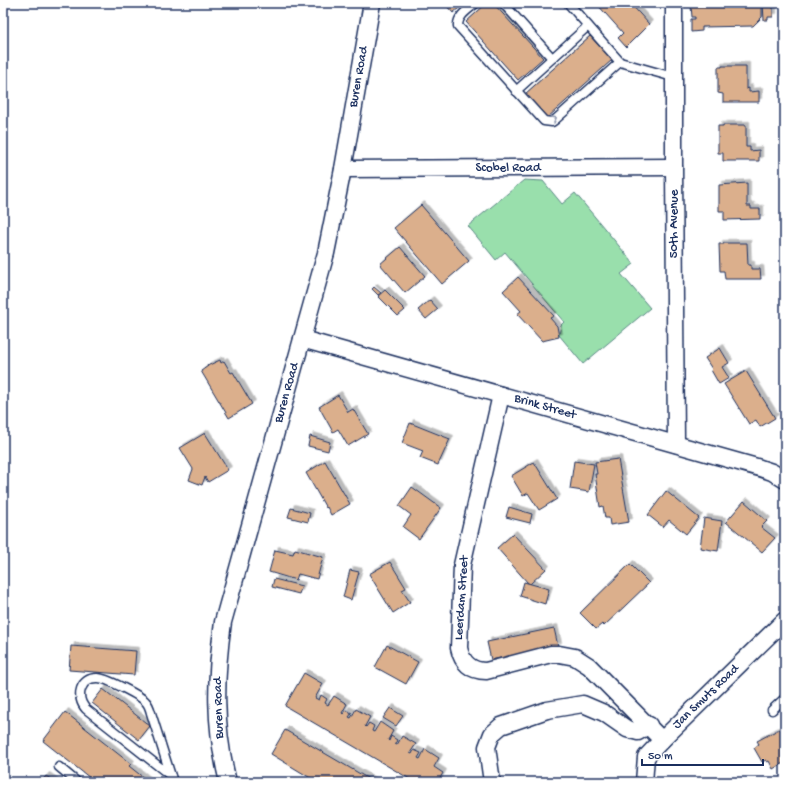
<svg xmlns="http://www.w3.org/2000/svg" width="788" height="785" viewBox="0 0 788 785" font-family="'Gochi Hand',sans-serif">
  <defs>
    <filter id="shadow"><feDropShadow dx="3.5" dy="-3.5" stdDeviation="0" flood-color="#0004"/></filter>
  </defs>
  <rect width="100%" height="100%" fill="#fff"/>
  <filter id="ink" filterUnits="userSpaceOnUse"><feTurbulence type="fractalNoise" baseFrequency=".025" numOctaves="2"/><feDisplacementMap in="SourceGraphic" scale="8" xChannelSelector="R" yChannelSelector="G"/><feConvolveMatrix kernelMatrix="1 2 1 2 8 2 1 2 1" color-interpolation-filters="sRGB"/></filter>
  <g filter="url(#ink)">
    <path fill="#99dfac" stroke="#5a8785" d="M524,180l19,1 19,23 13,-11 59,71 -13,10 29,34 -67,56 -24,-29 2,-10 3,-3 -59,-70 -9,8 -28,-34z"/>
    <g fill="#dbaf8c" stroke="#1b2f5e" filter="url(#shadow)">
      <path d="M444,3h21l-12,10z"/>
      <path d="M487,3h6l50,55 -25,22 -52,-58z"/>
      <path d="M596,3h34l19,21 -23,23 -8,-9 5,-5z"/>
      <path d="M695,3h65l2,2v12l-9,9 -51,1v4l-11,1v-13h4v-2h-3l-1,-11h4z"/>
      <path d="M763,3h5v3l5,-1v12h-5v3h-4z"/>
      <path d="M590,36l22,24 -65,58 -22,-24z"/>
      <path d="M722,66h24v23l3,-1v4l10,-1v11h-36v-8l-5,-1v-26h4z"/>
      <path d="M723,125h23v22h4v4l9,-1v11h-36v-8h-5v-27h5z"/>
      <path d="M747,183v23h4v3h9v10l-36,1v-9h-5v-26z"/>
      <path d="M421,205l48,56 -27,23 -48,-56z"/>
      <path d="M724,243h23l1,22h3v4h9l1,10h-36l-1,-8h-4l-1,-27h5z"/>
      <path d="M400,247l25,29 -20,17 -25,-29z"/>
      <path d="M518,277l36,39 -4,2 7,8 2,11 -17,4 -25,-27 4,-3 -18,-20z"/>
      <path d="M374,287l7,6 -3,2 -6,-6z"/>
      <path d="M385,290l20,20 -7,6 -20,-20z"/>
      <path d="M430,300l8,9 -12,10 -8,-9z"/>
      <path d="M720,348l9,15 -7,4 7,11 -10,6 -8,-14 1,-1 -7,-11z"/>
      <path d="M220,360l1,3 3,-2 7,12 2,-1 19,32 -23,14 -28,-47 7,-5h-1z"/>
      <path d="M746,371l29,47 -15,9 -4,-7 -7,4 -25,-40z"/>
      <path d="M338,395l10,17 5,-3 15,25 -20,12 -10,-17 -5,3 -14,-25z"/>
      <path d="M410,423l40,16 -12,26 -18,-7 3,-7 -21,-8z"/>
      <path d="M205,433l23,37 -20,12 -3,-5 -3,8 -13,-5 4,-11 -13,-21z"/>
      <path d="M310,436l20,6 -2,9 -20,-5z"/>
      <path d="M618,459l11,63 -19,3 -1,-7h-4l-2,-12 -3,1 -5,-33h2l-2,-12z"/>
      <path d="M325,461l25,43 -19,11 -4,-8 -1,1 -20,-35z"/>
      <path d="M574,461l20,3 -5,28 -19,-3z"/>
      <path d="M534,462l23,37 -18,11 -11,-17 -5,3 -12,-20z"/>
      <path d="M412,487l29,21 -22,31 -16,-12 8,-12 -12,-9z"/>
      <path d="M666,491l33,27 -13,16 -17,-14 -6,7 -15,-12z"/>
      <path d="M744,501l23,20 -6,6 14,11 -13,14 -36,-30z"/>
      <path d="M509,507l23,7 -2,9 -24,-6z"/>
      <path d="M291,508l19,5 -2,9 -20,-5z"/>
      <path d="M704,518l18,3 -4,30 -18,-3z"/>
      <path d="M513,534l33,35 -16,15 -2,-1 -31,-35z"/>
      <path d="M295,549l28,8 -6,22 -19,-5 -2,6 -27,-8 6,-22 18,4z"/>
      <path d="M390,562l16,26 -4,2 8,12 -17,11 -24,-39z"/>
      <path d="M630,564l19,19 -45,43 -2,-2 -6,5 -16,-16z"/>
      <path d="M350,570l9,2 -8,28 -8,-3z"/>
      <path d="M274,579l28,7 -3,8 -27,-7z"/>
      <path d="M524,582l25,7 -4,15 -25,-8z"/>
      <path d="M554,628l4,18 -67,14 -4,-18z"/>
      <path d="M387,645l31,17 -12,22 -31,-17z"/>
      <path d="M71,646l65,5 -2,24 -65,-5z"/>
      <path d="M304,673l19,11 -8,14 4,2 2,-5 6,4 -2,4 3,2 6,-9 13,8 -5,9 1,1 3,-4 6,3 -3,4 2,1 5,-9 14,8 -5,9 1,1 3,-4 5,3 -2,5 2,1 6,-10 13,9 -5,9 1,1 2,-5 6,4 -2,4 2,1 5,-9 14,8 -6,9 2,1 2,-4 7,3 -3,5 2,1 5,-10 14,9 -5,9 9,6 -5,9h-23l-130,-76z"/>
      <path d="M103,689l47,37 -11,14 -47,-37z"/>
      <path d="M390,708l13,8 -7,10 -13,-8z"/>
      <path d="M65,712l66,52 -2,2 20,16h-54l-52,-41z"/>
      <path d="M785,726v36l-12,7 -4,-8 -2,1 -1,-2 -4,2 -8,-14 5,-4 -2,-3z"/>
      <path d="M285,730l89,52h-57l-46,-28z"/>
      <path d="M46,776l9,6h-14z"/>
    </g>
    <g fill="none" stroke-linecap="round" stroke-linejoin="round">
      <g stroke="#1b2f5e" stroke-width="11">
        <g id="service">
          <path d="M476,3c-7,6 -19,13 -18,23l86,95 8,1 4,-3 64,-57"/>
          <path d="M503,3l49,55"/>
          <path d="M568,3l52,59 53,15"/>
          <path d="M516,91l72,-65"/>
          <path d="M772,710l13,-12"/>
          <path d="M59,767l18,15"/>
          <path d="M171,776l-85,-67c-11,-12 -6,-32 12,-31 8,0 43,18 48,24 3,3 4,7 5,11l20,63 2,6"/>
        </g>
      </g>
      <g stroke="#1b2f5e" stroke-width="19">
        <g id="minor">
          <path d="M674,3v164l2,277"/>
          <path d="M343,169l331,-2"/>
          <path d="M302,339l458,129 12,4 13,8"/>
          <path d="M501,395l-39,170 -3,83c3,15 12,23 27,23l65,-17h8l16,3 14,9 73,74"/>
          <path d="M228,782c-14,-56 -13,-103 -5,-160l103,-369 17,-84 29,-166"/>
          <path d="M492,782l-5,-35 5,-13 9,-8 46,-16 36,-6 21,9 23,16 11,3 11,-7"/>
          <path d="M644,782l2,-25 16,-17 123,-120"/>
        </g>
      </g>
      <use href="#service" stroke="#fff" stroke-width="8"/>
      <use href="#minor" stroke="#fff" stroke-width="16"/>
    </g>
    <defs><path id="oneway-chevron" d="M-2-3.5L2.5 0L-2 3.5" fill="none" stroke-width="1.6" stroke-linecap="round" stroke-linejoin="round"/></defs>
    <use stroke="#8d97ae" href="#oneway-chevron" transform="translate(554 119) rotate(-29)"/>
  </g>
  <g text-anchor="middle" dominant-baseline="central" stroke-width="3" stroke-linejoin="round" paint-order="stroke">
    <g font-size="13" fill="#1b2f5e" stroke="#fff">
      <text transform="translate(359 77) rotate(-80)">Buren Road</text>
      <text x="508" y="168">Scobel Road</text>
      <text transform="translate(674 224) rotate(-90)">50th Avenue</text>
      <text transform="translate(287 393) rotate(-74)">Buren Road</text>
      <text transform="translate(545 407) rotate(16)">Brink Street</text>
      <text transform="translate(462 598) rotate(-86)">Leerdam Street</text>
      <text transform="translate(706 697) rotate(-44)">Jan Smuts Road</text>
      <text transform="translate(219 708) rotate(-92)">Buren Road</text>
    </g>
  </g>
  <rect width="788" height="785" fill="none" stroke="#fff" stroke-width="16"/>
  <rect x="8" y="8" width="772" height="769" fill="none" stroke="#1b2f5e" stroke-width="1.5" filter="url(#ink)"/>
  <path d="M642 759v6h121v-6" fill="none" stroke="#1b2f5e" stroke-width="2"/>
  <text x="648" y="759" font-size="12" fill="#1b2f5e" stroke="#ffffff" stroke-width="3" paint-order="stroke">50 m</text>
</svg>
